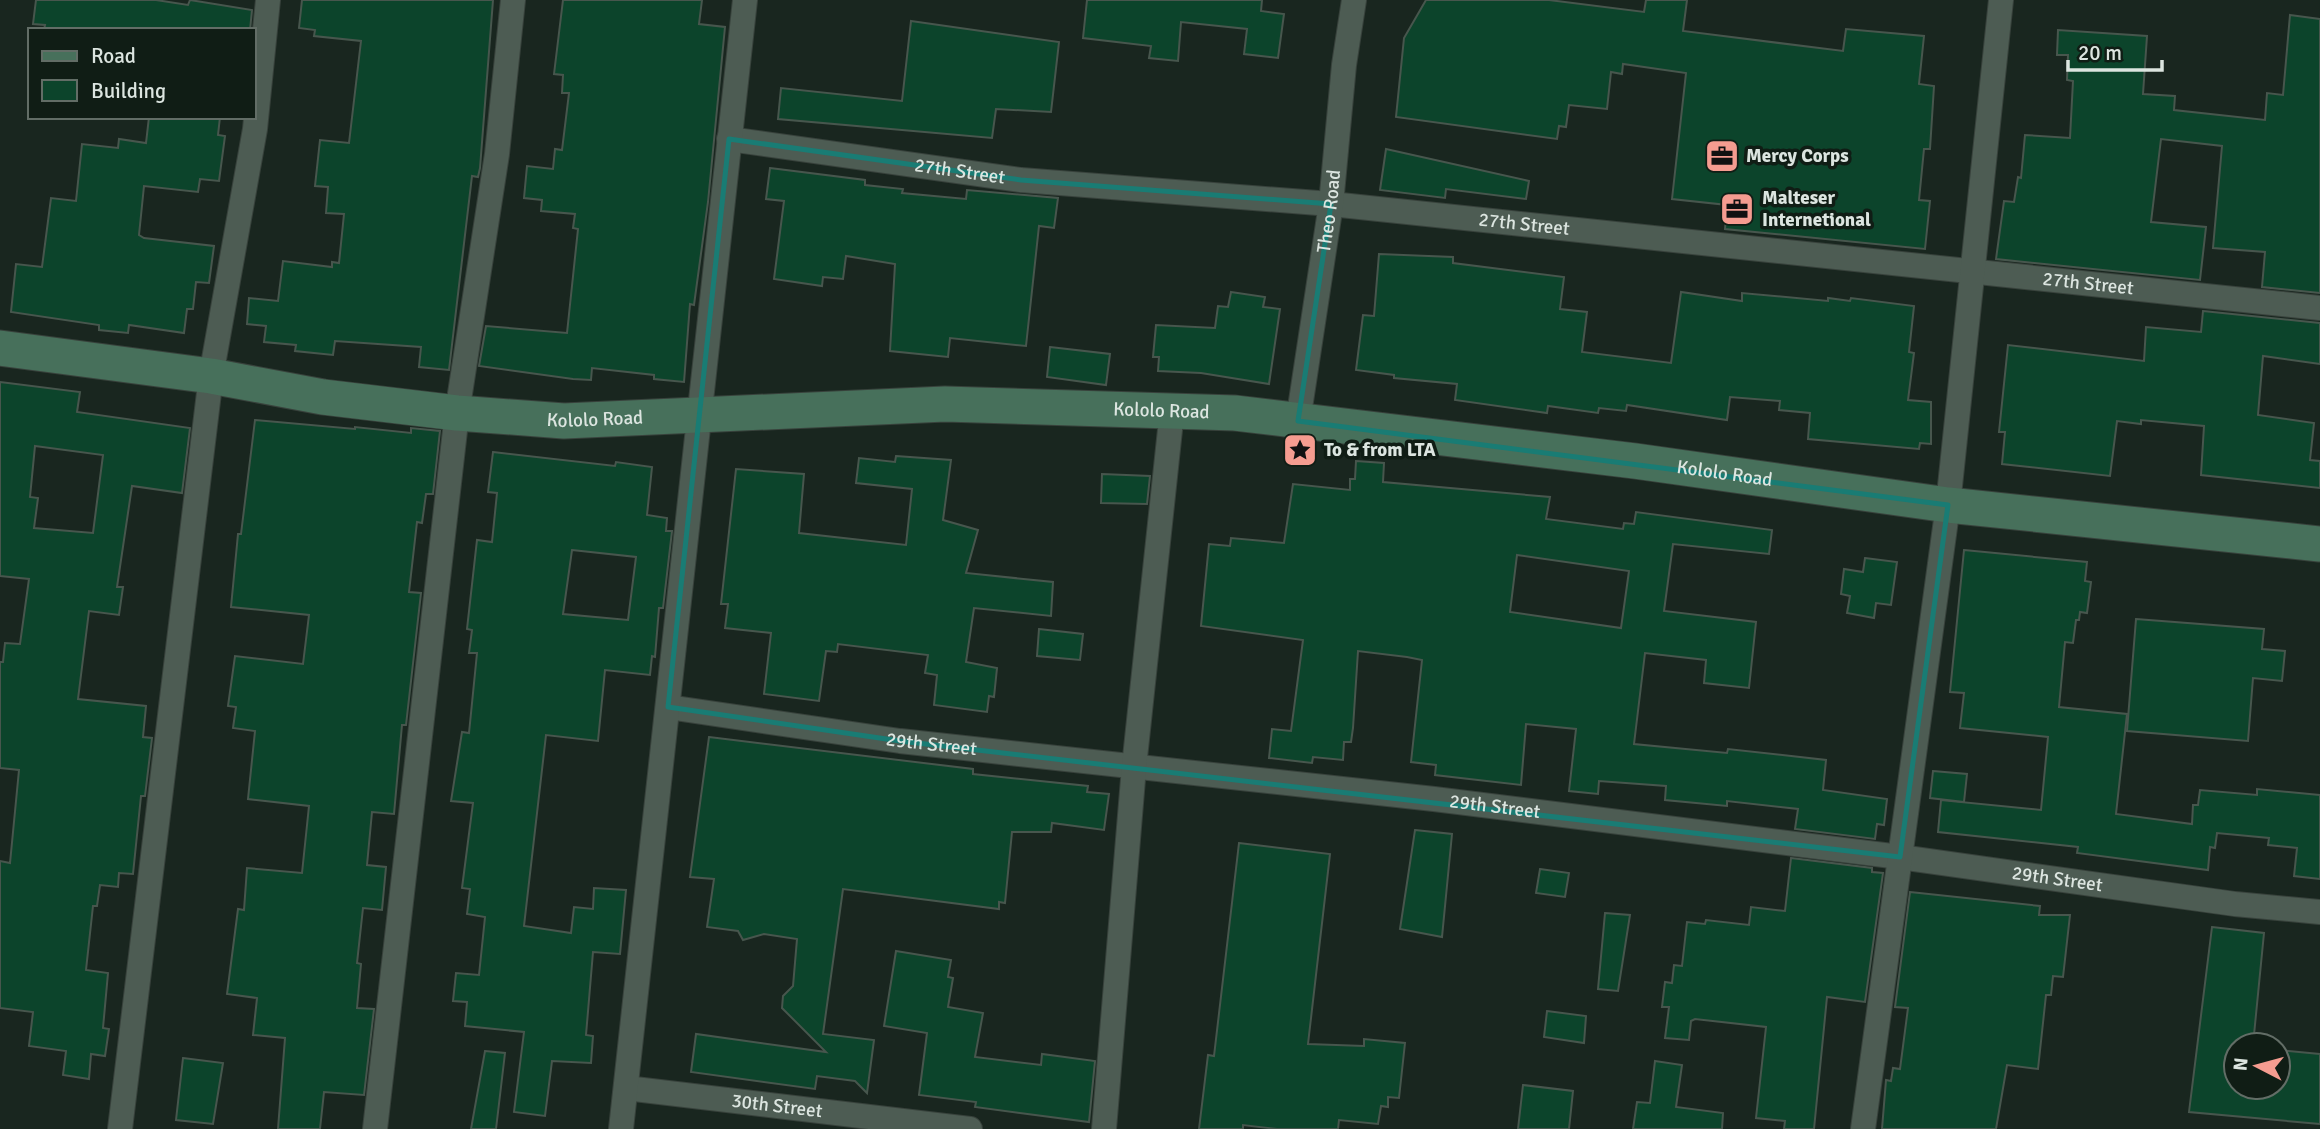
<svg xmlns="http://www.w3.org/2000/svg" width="2320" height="1129" viewBox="0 0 2320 1129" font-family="Signika,sans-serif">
  <rect width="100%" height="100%" fill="#19261f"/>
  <g fill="#0c442b" stroke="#47564d" stroke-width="2" fill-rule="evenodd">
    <path d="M36,0h120l32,5 2,-5 62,10 -2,20h-206l1,-5 -12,-1z"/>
    <path d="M302,0h191l-13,168 -2,9 -6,-1 -23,194 -30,-3 2,-20 -86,-6 -2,14 -38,-4 1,-6 -32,-3 2,-16 -19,-2 2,-26 29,3 5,-40 49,6v-5l7,1 5,-49 -18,-1 2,-26 -13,-1 5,-46 29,3 12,-102 -47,-5 1,-6 -16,-2z"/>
    <path d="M563,0h139l-3,24 26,3 -17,175 -14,103 -4,-1 -6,78 -30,-3v-4l-62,-7 -1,12 -18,-1 -94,-13 7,-40 81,7 11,-104 -5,-1 2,-14 -34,-3 1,-11 -18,-2 3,-32 26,3 2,-20 7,1 7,-57h-7l1,-18 -9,-1z"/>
    <path d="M1087,0h175l-1,11 23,3 -6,44 -34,-4 3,-25 -66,-7 -3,39 -29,-3 2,-12 -68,-8z"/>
    <path d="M1426,0h123l95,12 2,-12h41l-4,31 160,20 3,-22 78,7 -5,48 15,2 -4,63h-6l-5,51 11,1 -5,48 -200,-20 2,-24 -55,-6 14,-126 -63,-9 -1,10 -11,-2 -4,37 -38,-4 -3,22 -7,-1 -2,13 -161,-22 8,-79z"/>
    <path d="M2290,15l30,4v274l-58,-6 3,-35 -52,-4 9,-102 -61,-7 -10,83 55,5 -6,53 -204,-21 8,-58 10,1 4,-25 3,1 4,-43 45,3 3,-57 -6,-1 1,-25h-11l1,-25 89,6 -4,58 32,2 -1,14 91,10 2,-27 16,2z"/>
    <path d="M911,21l148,21 -8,70 -55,-3 -4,29 -214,-19 3,-31 121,13z"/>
    <path d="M149,117h71l-2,18 7,1 -6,45 -19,-2 -2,13 -54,-6 -5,49 5,3 70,8 -5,37 -13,-1 -3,27h-6l-3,24 -55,-8 -1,8 -29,-3v-5l-88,-13 5,-48 26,3 9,-69 25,3 6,-57 36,4 1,-9 27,4z"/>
    <path d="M1386,149l143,32 -3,18 -80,-10 -1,9 -65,-8z"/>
    <path d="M770,168l95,12v5l38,4 -1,4 64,6 1,-9 91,8 -4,30 -15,-2 -13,120 -76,-8 -2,19 -58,-6 5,-87 -49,-8 -3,23 -20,-2 -1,9 -48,-7 10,-78 -18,-2z"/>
    <path d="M1379,254l74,3v6l111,14 -4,32 27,3 -5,40 89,11 10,-71 61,9v-8l86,8v-3l22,3 1,-3 63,8 -5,46 5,1 -6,47 23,2v42l-11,-1 -1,6 -111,-10 2,-26 -31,-3 1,-9 -50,-4 -3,23 -100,-15 -1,6 -27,-3 -1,5 -50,-7 -1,7 -92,-13 2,-16 -63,-6v-3l-38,-5 7,-55 11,1z"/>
    <path d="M1231,292l34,5 -2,10 17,2 -11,75 -68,-11 -43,-2 1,-14h-6l3,-32 59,3 3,-22 10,1z"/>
    <path d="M2203,311l117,12v41l-57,-8 -5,59 56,8 -4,37 10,1v27l-119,-13 3,-49 -63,-6v4l-24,-3 -7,55 -108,-12 3,-32h-6l9,-87 136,16 2,-34 55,5z"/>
    <path d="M1050,347l60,7 -4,31 -59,-8z"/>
    <path d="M0,382l80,10 -3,20 113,16 -8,65 -50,-7 -15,101h6l-4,28 -30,-4 -11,88 68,7 -3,31 9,1 -7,58h-4l-8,78 -14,-1 -1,14 -18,-2 -3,21h-4l-7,64 22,3 -5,55 6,1 -4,27 -14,-2 -2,25 -26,-4 3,-24 -37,-5 4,-34 -33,-4v-147l10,2 9,-93 -19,-2v-106h3l2,-19 15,1 9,-65 -29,-3zM35,446l68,9 -10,78 -59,-5 4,-30 -8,-1z"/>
    <path d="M255,420l100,9v-2l56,6v-5l29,3 -7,63h-7l-4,29 -5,-1 -8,70 12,1 -15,132h-4l-8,89 -22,-2 -5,53 19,2 -4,43 -19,-2 -6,55 4,1 -4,44 17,1 -10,86 -40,-3 -4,37h-42l7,-91 -32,-3 4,-37 -30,-4 11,-85 6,1 3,-42 55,5 7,-67 -61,-7 7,-68 -22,-3 3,-21 -8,-1 7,-50 68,8 6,-49 -78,-8 7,-73h3z"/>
    <path d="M493,452l122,14 1,-4 36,5 -5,48 20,3 -1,13h6l-9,77h-4l-4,49 -3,-1 -2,19 -45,-5 -7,71 -52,-6 -22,191 47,7 3,-26 19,2 1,-21 32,2 -6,64 -27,-2 -7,83 7,1 -2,27 -39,-2 -7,55 -31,-4 10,-80 -59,-6 2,-24 -14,-1 3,-28 23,2 6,-58 -18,-3 3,-25 -8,-1 11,-85 -22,-2 11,-69 7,1 8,-80h-8l3,-23 -5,-1 10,-89 15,2 5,-49 -9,-1zM572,550l64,7 -8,63 -65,-6z"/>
    <path d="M896,456l55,4 -8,60 35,10 -12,43 87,9 -2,34 -77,-8 -8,54 31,6 -3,29 -5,-1 -2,16 -53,-7 3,-30 -12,-2 3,-18 -90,-11 -1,8 -11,-1 -7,50 -55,-7 7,-61 -46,-5 3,-24h-7l15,-135 68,5 -5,59 107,12 6,-56 -56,-6 3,-25 36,4z"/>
    <path d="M1356,461l28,2 -1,19 167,15 -4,22 77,10 1,-6 10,1 2,-12 136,18 -3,24 -96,-10 -9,67 92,11 -7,66 -45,-5 2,-23 -61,-7 -11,91 93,9 1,-4 98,11 -3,30 64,9 -3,26 -7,-1 -2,15 -80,-10 3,-20 -71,-8v5l-62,-6 1,-14 -67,-5 -1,13 -29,-3 7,-62 -50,-5 -5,61 -86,-10 1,-10 -25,-3 11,-102 -15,-3 -49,-6 -5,77 -2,14h-7l-1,18 -30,-3 -1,6 -43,-5 3,-29 19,2 12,-91 -102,-14 8,-82 21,2 1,-8 53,5 9,-59 57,6v-11h5zM1517,555l112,16 -8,57 -111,-16z"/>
    <path d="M1102,474l48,2 -3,28 -46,-1z"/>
    <path d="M1964,550l123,12 -2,19 6,1 -4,31 -7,-1 -1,8h-3l-3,23 -8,-1 -6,65 68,7 -11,100 76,10 1,-19h5l2,-15 57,5v-6l63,6v84l-26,-3 3,-28 -29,-3 1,-7 -52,-5 -2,15 -5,-1 -2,23 -131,-17 1,-6 -140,-15 3,-32 100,10 7,-73 -88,-9 4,-35 -14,-1z"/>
    <path d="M1865,558l32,4 -6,43 -15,-2 -2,15 -27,-5 3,-17 -9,-2 3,-25 19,3z"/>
    <path d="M2136,619l128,10 -2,20 23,2 -3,30 -29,-3 -5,63 -121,-10z"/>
    <path d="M1039,629l44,5 -3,26 -43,-4z"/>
    <path d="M709,737l264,32v5l115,12 -1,6 22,2 -5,36 -52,-7 -1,9h-39l-7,71 -6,-1v7l-156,-20 -20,145 51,6 -7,53 -12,-12 -38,-5 -2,13 -124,-17 5,-38 130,18 -44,-44 1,-12 10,-10 4,-47 -33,-5 -21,6 -5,-9 -31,-4 7,-48 -24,-2z"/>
    <path d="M1933,771l34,3 -3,28 -34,-4z"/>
    <path d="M1415,830l37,4 -10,103 -42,-8z"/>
    <path d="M1239,843l91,11 -22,190 56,2v-7l41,4 -6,55 -11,-1v10l-7,-1 -3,18 -39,-4 -1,9h-61l-34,-4v4h-44l9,-74 6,1z"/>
    <path d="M1791,858l81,10v4l11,1 -18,129 -38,-5 -13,132h-30l1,-8 -29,-3 10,-91 -71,-8 -4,2 -2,19 -24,-2 4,-31h-7l3,-25 7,1 2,-18 8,1 5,-44 18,2 1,-4 43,5 2,-18 34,4z"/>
    <path d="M1540,869l29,4 -4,24 -29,-4z"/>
    <path d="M1910,892l130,14 -1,9h31l-7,62 -10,-1 -2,19h-5l-8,74 -31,-4 -11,64h-114l4,-49 5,1 2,-13 7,1 8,-61 -13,-1z"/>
    <path d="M1605,913l25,2 -12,76 -20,-2z"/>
    <path d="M2212,927l52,6 -11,112h-17v42h42v-37l42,4v70l-131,-12z"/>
    <path d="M896,951l55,9 -3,17 5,1 -5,29 35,6 -8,44 66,8 1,-11 53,7 -6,61 -114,-15 1,-5 -57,-7 8,-62 -43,-7z"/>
    <path d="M1547,1011l39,5 -2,27 -40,-6z"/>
    <path d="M485,1051l20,2 -9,76h-25z"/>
    <path d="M183,1058l40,5 -10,61 -37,-4z"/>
    <path d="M1655,1061l27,4 -6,42 47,6 -1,16h-89l4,-27 13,1z"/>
    <path d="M1523,1085l50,6 -4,38h-51z"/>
  </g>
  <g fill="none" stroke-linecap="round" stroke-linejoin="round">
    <g stroke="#38423c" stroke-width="26">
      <g id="street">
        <path id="s1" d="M729,139l292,41 310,24 989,104"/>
        <path id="s2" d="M1298,421l33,-217 13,-139 10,-65"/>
        <path id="s3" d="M668,707l232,34 534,58 466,58 335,47 85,8"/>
        <path id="s4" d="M626,1088l344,41"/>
        <path d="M120,1129l91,-753 44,-247 13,-129"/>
        <path d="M375,1129l82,-716 40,-259 16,-154"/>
        <path d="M621,1129l124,-1129"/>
        <path d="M1104,1129l30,-362 38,-356"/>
        <path d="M1863,1129l85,-624 53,-505"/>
      </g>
    </g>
    <g stroke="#38423c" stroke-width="37">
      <g id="secondary">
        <path id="s5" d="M0,348l211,28 112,21 134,16 107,8 381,-17 290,9 400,48 313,44 372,39"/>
      </g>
    </g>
    <use href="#street" stroke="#4d5c53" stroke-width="24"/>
    <use href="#secondary" stroke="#47705b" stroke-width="35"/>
  </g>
  <path fill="none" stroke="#197c74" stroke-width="5" stroke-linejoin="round" d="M729,139l292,41 310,24 -33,217 650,84 -48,352 -1000,-116 -232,-34z"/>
  <defs>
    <g id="office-square" transform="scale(1.75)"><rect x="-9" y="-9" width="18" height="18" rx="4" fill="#f59c90" stroke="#101d15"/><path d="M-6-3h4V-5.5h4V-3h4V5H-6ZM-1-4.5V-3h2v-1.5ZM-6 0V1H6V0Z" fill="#111"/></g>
    <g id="sight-square" transform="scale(1.75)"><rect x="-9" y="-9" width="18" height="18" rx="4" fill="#f59c90" stroke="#101d15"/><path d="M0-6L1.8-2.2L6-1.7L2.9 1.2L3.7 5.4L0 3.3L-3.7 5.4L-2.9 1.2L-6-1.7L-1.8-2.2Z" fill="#111"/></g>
  </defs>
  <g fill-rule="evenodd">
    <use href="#office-square" x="1722" y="156"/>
    <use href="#office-square" x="1737" y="209"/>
    <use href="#sight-square" x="1300" y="450"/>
  </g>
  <g text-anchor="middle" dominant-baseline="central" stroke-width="7" stroke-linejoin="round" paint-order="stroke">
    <g font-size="19" font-weight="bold" fill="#dce5e0" stroke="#101d15" text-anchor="start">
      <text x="1746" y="156">Mercy Corps</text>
      <text x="1762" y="198">Malteser<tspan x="1762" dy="22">Internetional</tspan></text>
      <text x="1324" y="450">To &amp; from LTA</text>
    </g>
    <g font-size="19" fill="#dce5e0" stroke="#101d15">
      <text stroke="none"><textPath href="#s1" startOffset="233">27th Street</textPath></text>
      <text stroke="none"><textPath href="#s2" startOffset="212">Theo Road</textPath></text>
      <text stroke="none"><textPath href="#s1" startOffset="800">27th Street</textPath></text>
      <text stroke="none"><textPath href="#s1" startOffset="1367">27th Street</textPath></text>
      <text stroke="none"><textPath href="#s5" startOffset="1167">Kololo Road</textPath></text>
      <text stroke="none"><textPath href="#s5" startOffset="600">Kololo Road</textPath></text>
      <text stroke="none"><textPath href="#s5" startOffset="1734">Kololo Road</textPath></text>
      <text stroke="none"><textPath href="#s3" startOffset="266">29th Street</textPath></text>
      <text stroke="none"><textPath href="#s3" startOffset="833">29th Street</textPath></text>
      <text stroke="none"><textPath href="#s3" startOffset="1400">29th Street</textPath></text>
      <text stroke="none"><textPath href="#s4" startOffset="152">30th Street</textPath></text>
    </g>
  </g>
  <rect x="28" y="28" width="228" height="91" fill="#101d15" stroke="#626d66" stroke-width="2"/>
  <rect x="42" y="51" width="35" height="10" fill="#47705b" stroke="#626d66" stroke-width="2"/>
  <text x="91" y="63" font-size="21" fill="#dce5e0">Road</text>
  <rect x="42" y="80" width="35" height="21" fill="#0c442b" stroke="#626d66" stroke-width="2"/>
  <text x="91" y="98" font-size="21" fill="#dce5e0">Building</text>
  <g transform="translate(2257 1066) rotate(276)"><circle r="33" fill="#101d15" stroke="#626d66" stroke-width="2"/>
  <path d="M0-5L12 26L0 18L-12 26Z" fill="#f59c90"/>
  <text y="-10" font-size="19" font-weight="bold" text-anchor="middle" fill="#dce5e0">N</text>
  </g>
  <path d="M2068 60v10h94v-10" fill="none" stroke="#dce5e0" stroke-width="3.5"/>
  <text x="2078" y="60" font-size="21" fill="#dce5e0" stroke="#101d15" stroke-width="5" paint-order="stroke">20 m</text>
</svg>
